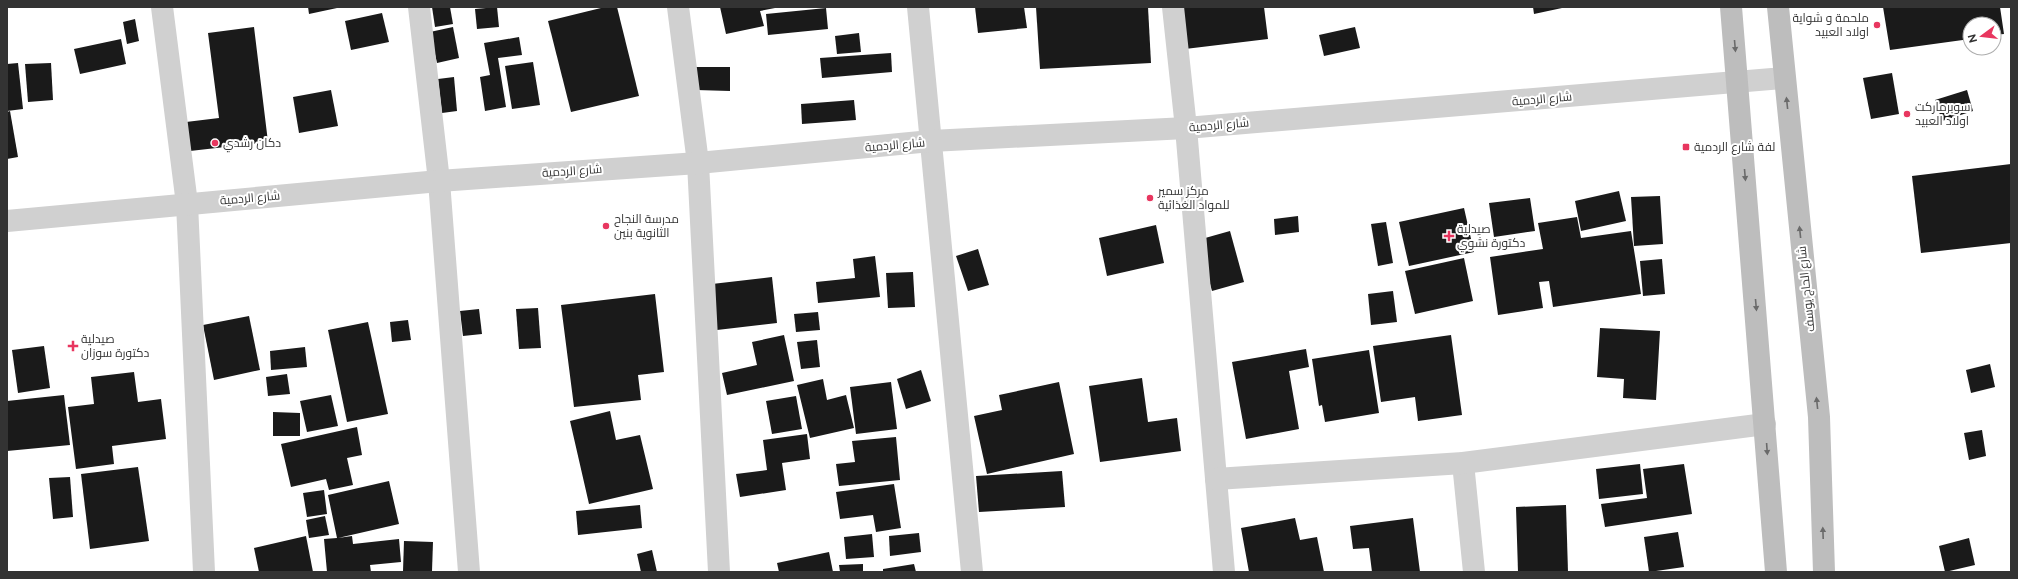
<svg xmlns="http://www.w3.org/2000/svg" width="2018" height="579" viewBox="0 0 2018 579" font-family="Raleway,Cairo,sans-serif">
  <rect width="100%" height="100%" fill="#fff"/>
  <g fill="#1a1a1a">
    <path d="M308,7h29v1l-28,6z"/>
    <path d="M432,7h18l3,17 -18,3z"/>
    <path d="M497,7l2,20 -22,2 -2,-20z"/>
    <path d="M605,7h12l22,89 -68,16 -23,-91z"/>
    <path d="M720,7h55v1l-15,3 4,15 -38,8z"/>
    <path d="M975,7h49l3,21 -49,5z"/>
    <path d="M1036,7h112l3,56 -111,6z"/>
    <path d="M1180,7h84l4,32 -83,10z"/>
    <path d="M1533,7h29v1l-28,6z"/>
    <path d="M1883,7h117l4,27 -10,1v-11h-24v15l-80,11z"/>
    <path d="M826,8l2,21 -60,6 -2,-21z"/>
    <path d="M382,13l7,29 -38,8 -6,-29z"/>
    <path d="M135,19l4,22 -12,3 -4,-22z"/>
    <path d="M254,27l14,115 -78,9 -4,-29 33,-4 -11,-85z"/>
    <path d="M453,27l6,31 -22,5 -7,-31z"/>
    <path d="M1355,27l5,21 -36,8 -5,-21z"/>
    <path d="M859,33l2,19 -24,2 -2,-18z"/>
    <path d="M519,37l3,18 -24,3 8,49 -21,4 -5,-34 10,-2 -6,-32z"/>
    <path d="M121,39l5,25 -46,10 -6,-25z"/>
    <path d="M891,53l1,19 -70,6 -2,-20z"/>
    <path d="M533,62l7,43 -28,4 -7,-43z"/>
    <path d="M18,63l5,46 -16,2v-47z"/>
    <path d="M51,63l2,37 -25,2 -3,-38z"/>
    <path d="M696,67h34v24l-34,-1z"/>
    <path d="M1892,73l7,41 -28,5 -8,-41z"/>
    <path d="M454,77l3,34 -15,2 -4,-34z"/>
    <path d="M331,90l7,36 -39,7 -6,-36z"/>
    <path d="M1967,90l6,21 -31,10 -7,-21z"/>
    <path d="M854,100l2,20 -54,4 -1,-20z"/>
    <path d="M10,111l8,46 -11,2v-47z"/>
    <path d="M2011,164v79l-90,10 -9,-77z"/>
    <path d="M1619,191l7,30 -45,10 -6,-30z"/>
    <path d="M1660,196l3,48 -29,2 -3,-49z"/>
    <path d="M1530,198l5,33 -41,6 -5,-34z"/>
    <path d="M1464,208l10,44 -65,14 -10,-44z"/>
    <path d="M1298,216l1,16 -24,3 -1,-16z"/>
    <path d="M1577,217l4,21 50,-7 10,63 -88,13 -4,-26 -10,1 4,26 -45,7 -8,-58 53,-8 -5,-26z"/>
    <path d="M1386,222l7,41 -15,3 -7,-42z"/>
    <path d="M1156,225l8,38 -57,13 -8,-38z"/>
    <path d="M1230,231l14,51 -32,9 -14,-51z"/>
    <path d="M978,249l11,36 -21,6 -12,-35z"/>
    <path d="M875,256l5,41 -62,6 -2,-21 39,-4 -2,-19z"/>
    <path d="M1464,258l9,43 -58,13 -10,-43z"/>
    <path d="M1662,259l3,35 -22,2 -3,-35z"/>
    <path d="M913,272l2,35 -27,1 -2,-35z"/>
    <path d="M772,277l5,46 -60,7 -5,-46z"/>
    <path d="M1393,291l4,31 -26,3 -3,-31z"/>
    <path d="M655,294l9,78 -26,3 3,25 -67,7 -13,-102z"/>
    <path d="M538,308l3,40 -22,1 -3,-40z"/>
    <path d="M479,309l3,25 -19,2 -3,-25z"/>
    <path d="M818,312l2,18 -24,2 -2,-18z"/>
    <path d="M249,316l11,54 -46,10 -11,-55z"/>
    <path d="M408,320l3,20 -19,2 -2,-20z"/>
    <path d="M368,322l20,92 -41,8 -19,-92z"/>
    <path d="M1600,328l60,3 -4,69 -33,-2 1,-19 -27,-2z"/>
    <path d="M784,335l10,46 -67,14 -5,-22 35,-8 -5,-23z"/>
    <path d="M1451,335l11,80 -44,6 -3,-24 -34,5 -8,-56z"/>
    <path d="M817,340l3,27 -19,2 -4,-27z"/>
    <path d="M44,346l6,42 -32,5 -6,-43z"/>
    <path d="M305,347l2,20 -36,3 -1,-19z"/>
    <path d="M1306,349l3,18 -20,4 10,58 -53,10 -14,-77z"/>
    <path d="M1369,350l10,63 -54,9 -3,-17 -3,1 -7,-47z"/>
    <path d="M1990,364l5,23 -24,6 -5,-23z"/>
    <path d="M921,370l10,31 -25,8 -9,-30z"/>
    <path d="M134,372l4,30 23,-3 5,40 -54,7 2,18 -38,5 -8,-62 26,-3 -3,-27z"/>
    <path d="M287,374l3,20 -22,2 -2,-19z"/>
    <path d="M1142,378l6,44 29,-4 4,33 -81,11 -11,-76z"/>
    <path d="M823,379l4,21 19,-5 8,33 -44,10 -13,-53z"/>
    <path d="M891,382l6,47 -41,5 -6,-47z"/>
    <path d="M1059,382l15,72 -87,20 -13,-58 28,-6 -3,-15z"/>
    <path d="M64,395l6,50 -63,6v-50z"/>
    <path d="M331,395l7,31 -31,6 -7,-31z"/>
    <path d="M796,396l6,33 -30,5 -6,-33z"/>
    <path d="M610,411l6,29 24,-5 13,54 -64,15 -19,-83z"/>
    <path d="M273,412l27,1v23h-27z"/>
    <path d="M357,427l5,28 -15,3 6,27 -24,5 -3,-11 -35,8 -10,-43z"/>
    <path d="M1982,430l4,26 -17,4 -5,-27z"/>
    <path d="M807,434l3,25 -28,4 4,27 -46,7 -4,-23 31,-4 -4,-30z"/>
    <path d="M896,437l4,43 -61,6 -3,-22 19,-2 -3,-21z"/>
    <path d="M1640,464l3,30 -44,5 -3,-30z"/>
    <path d="M1684,464l8,50 -87,13 -4,-23 46,-6 -4,-29z"/>
    <path d="M138,467l11,74 -59,8 -9,-75z"/>
    <path d="M1062,471l3,36 -86,5 -3,-36z"/>
    <path d="M70,477l3,40 -20,2 -4,-41z"/>
    <path d="M389,481l10,43 -61,14 14,-2 1,8 46,-5 2,23 -31,3 1,7h-44l-3,-33 13,-1 -9,-43z"/>
    <path d="M894,484l7,44 -25,4 -3,-17 -33,4 -4,-27z"/>
    <path d="M324,490l3,24 -20,3 -4,-24z"/>
    <path d="M640,505l2,23 -64,7 -2,-24z"/>
    <path d="M1566,505l2,67h-50l-2,-65z"/>
    <path d="M325,516l4,19 -20,3 -3,-18z"/>
    <path d="M1295,518l5,22 17,-3 7,35h-75l-8,-44z"/>
    <path d="M1413,518l7,54h-48l-3,-24 -16,1 -3,-23z"/>
    <path d="M1678,532l6,35 -35,5 -5,-35z"/>
    <path d="M919,533l2,19 -31,4 -1,-20z"/>
    <path d="M872,534l2,23 -28,2 -2,-22z"/>
    <path d="M306,536l7,36h-54l-5,-24z"/>
    <path d="M1969,538l6,27 -30,7 -6,-26z"/>
    <path d="M404,541l29,1 -1,29h-29z"/>
    <path d="M652,550l5,22h-16l-4,-18z"/>
    <path d="M829,552l4,20h-54l-2,-9z"/>
    <path d="M863,564v8h-23l-1,-7z"/>
    <path d="M914,564l2,8h-33v-3z"/>
  </g>
  <g fill="none" stroke-linecap="round" stroke-linejoin="round">
    <g stroke="#d0d0d0" stroke-width="22">
      <path d="M162,7l25,197 17,368"/>
      <path d="M419,7l20,174 30,391"/>
      <path d="M678,7l20,156 21,409"/>
      <path d="M918,7l54,565"/>
      <path d="M1173,7l13,121 38,444"/>
      <path d="M1463,463l11,109"/>
      <path d="M1216,479l247,-16 302,-39"/>
    </g>
    <path stroke="#d0d0d0" stroke-width="22" d="M7,221l432,-40 259,-18 233,-22 255,-13 598,-50"/>
    <g stroke="#bdbdbd" stroke-width="22">
      <path d="M1731,7l45,565"/>
      <path d="M1778,7l41,410 5,155"/>
    </g>
  </g>
  <defs><path id="oneway-solid" d="M-6-.8H1V-3.2L6.5 0L1 3.2V.8H-6Z"/></defs>
  <g fill="#6a6a6a">
    <use href="#oneway-solid" transform="translate(1735 46) rotate(85)"/>
    <use href="#oneway-solid" transform="translate(1787 103) rotate(-96)"/>
    <use href="#oneway-solid" transform="translate(1745 175) rotate(85)"/>
    <use href="#oneway-solid" transform="translate(1800 232) rotate(-96)"/>
    <use href="#oneway-solid" transform="translate(1756 305) rotate(85)"/>
    <use href="#oneway-solid" transform="translate(1817 403) rotate(-96)"/>
    <use href="#oneway-solid" transform="translate(1767 449) rotate(86)"/>
    <use href="#oneway-solid" transform="translate(1823 533) rotate(-92)"/>
  </g>
  <g fill="#e8365f" stroke="#fff" stroke-width="1.5">
    <circle cx="1877" cy="25" r="4"/>
    <circle cx="1907" cy="114" r="4"/>
    <circle cx="215" cy="143" r="4"/>
    <rect x="1682" y="143" width="8" height="8" rx="2"/>
    <circle cx="1150" cy="198" r="4"/>
    <circle cx="606" cy="226" r="4"/>
    <path d="M1447 230h4v4h4v4h-4v4h-4v-4h-4v-4h4z"/>
    <path d="M71 340h4v4h4v4h-4v4h-4v-4h-4v-4h4z"/>
  </g>
  <g text-anchor="middle" dominant-baseline="central" stroke-width="4" stroke-linejoin="round" paint-order="stroke">
    <g font-size="12" fill="#333" stroke="#fff" text-anchor="start">
      <text x="1869" y="18" text-anchor="end">ملحمة و شواية<tspan x="1869" dy="14">اولاد العبيد</tspan></text>
      <text x="1915" y="107">سوبرماركت<tspan x="1915" dy="14">اولاد العبيد</tspan></text>
      <text x="223" y="143">دكان رشدي</text>
      <text x="1694" y="147">لفة شارع الردمية</text>
      <text x="1158" y="191">مركز سمير<tspan x="1158" dy="14">للمواد الغذائية</tspan></text>
      <text x="614" y="219">مدرسة النجاح<tspan x="614" dy="14">الثانوية بنين</tspan></text>
      <text x="1457" y="229">صيدلية<tspan x="1457" dy="14">دكتورة نشوي</tspan></text>
      <text x="81" y="339">صيدلية<tspan x="81" dy="14">دكتورة سوزان</tspan></text>
    </g>
    <g font-size="12" fill="#333" stroke="#fff">
      <text transform="translate(1542 99) rotate(-5)">شارع الردمية</text>
      <text transform="translate(1219 125) rotate(-5)">شارع الردمية</text>
      <text transform="translate(895 145) rotate(-5)">شارع الردمية</text>
      <text transform="translate(572 171) rotate(-4)">شارع الردمية</text>
      <text transform="translate(250 198) rotate(-5)">شارع الردمية</text>
      <text transform="translate(1806 289) rotate(-96)">شارع الحاج يوسف</text>
    </g>
  </g>
  <rect width="2018" height="579" fill="none" stroke="#333333" stroke-width="16"/>
  <g transform="translate(1982 36) rotate(255)"><circle r="19" fill="#ffffff" stroke="#adadad"/>
  <path d="M0-3L7 15L0 10L-7 15Z" fill="#e8365f"/>
  <text y="-6" font-size="11" font-weight="bold" text-anchor="middle" fill="#333333">N</text>
  </g>
</svg>
